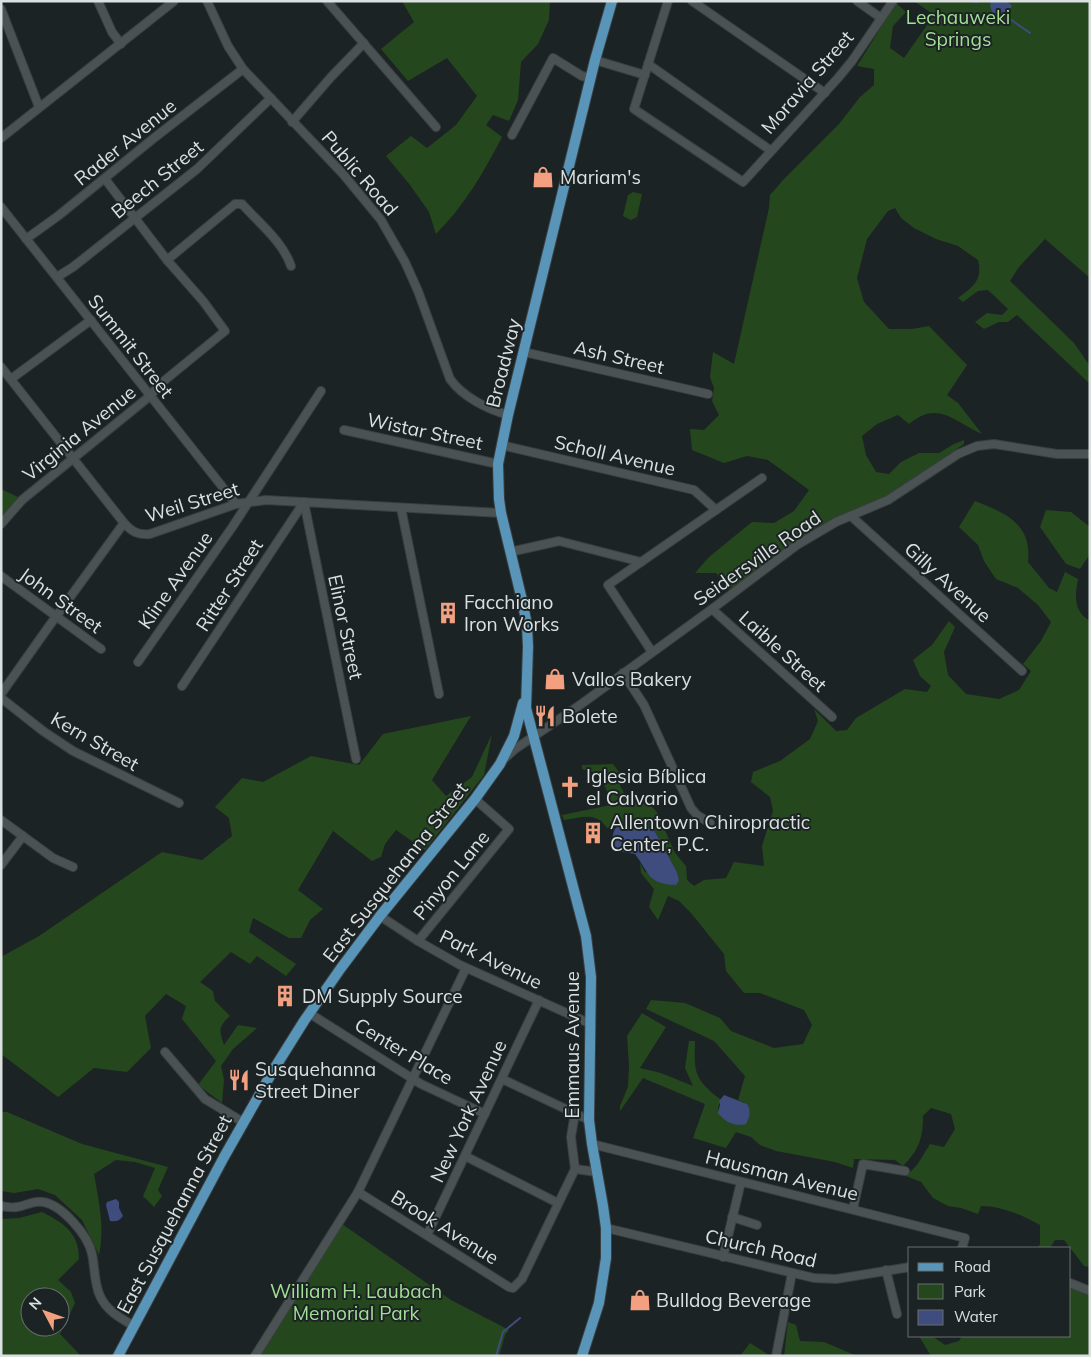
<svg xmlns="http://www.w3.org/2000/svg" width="1091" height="1357" viewBox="0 0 1091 1357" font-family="Mulish,sans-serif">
  <rect width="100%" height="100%" fill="#1c2324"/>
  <g fill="#25471e" fill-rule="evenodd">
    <path d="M402,1h148l-1,19 -11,24 -17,18 -3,38 -9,21 -16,-6 -7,10 16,12c-18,35 -38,69 -66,97l-7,-22 -19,-27 -24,-29 25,-20 16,12 29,-23 21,-29 -30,-38 -39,23 -27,-32 33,-27z"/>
    <path d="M914,1h176v277l-45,-39 -26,28 -9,14 64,62 16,23v18l-73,-69 -9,7h-9l-15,7 -9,-7 12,-9 15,2 6,-6 -20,-19 -10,1 -15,11 -5,-4c15,-11 25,-18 20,-38l-20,-14 -22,-7 -22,-11 -13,-10 -6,-10 -7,3 -21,28 -10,39 7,24 25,27h23l17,-3 38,39 -20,30 11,8 24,31c-29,-13 -44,-34 -73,-10l-11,-9 -21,9 -15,12 4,19 10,17 13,2 12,-12 18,-9h20l15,-9 10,-4v4l-75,51 -70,31 -90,64 -13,-17h-21l14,-16 43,-35 22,1 20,-12 15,-21 -41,-30 -21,-4 -23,7 -32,-13 -2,-21 14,1 15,-15 -7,-14 2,-13 -4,-11 3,-25 21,12 35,-156 1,-13 13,-15 56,-56 21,-27 14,-12v-16l-17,-3 39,-63 10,9 -13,14 -3,22 14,10 30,-43z"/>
    <path d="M633,192l9,2 -5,23 -6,3 -8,-4 5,-21z"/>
    <path d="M1,489l17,8 -17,22z"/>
    <path d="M975,501c31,12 57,23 53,61l21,26 8,4 8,-20 13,7c-3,17 -5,32 12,42v646l-6,-1 -20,-26h-9l-5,8h-12l2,-4v-19c-17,-10 -40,-19 -59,-19l-3,8 -17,-6 -13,-2 -15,-8 -12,-16 -15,-6 11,-11 13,-21 14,3 11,-18 -4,-15 -20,-6 -8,8c0,22 -4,34 -20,50l-8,-6 -41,-1 -1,9 -18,-6 -59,-11 -16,-6 -9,-8 -15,-5 -10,16 -33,-10 12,-34 -62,-26 -23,33v-5l8,-19 1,-21 -2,-30 15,-23 24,14 -26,41 21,5 32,13 -8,-18 4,-27h6c-1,31 -1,38 25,58l-2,11 29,-6 -9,-4 7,-24 -31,-35 -68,-32 5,-9 34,3 35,15 11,13 43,17 29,-4 9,-19 -8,-15 -44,-17h-16l-18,-22 -2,-17 -33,-41 -12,-12 -11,-5 -10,24 -9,-13 5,-18 -13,-16 -1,-10 5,9 34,8 -2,-8 -23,-42 -30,-7 -17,5c-12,-17 -25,-10 -43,-8l-2,-5 49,-10 -4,-14 -8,-17 -17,-5v-4l31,-1 9,12 -2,10 9,15 21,4 7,7 18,41 11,13 1,14 7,6 10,-6 22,-2 8,-16 30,4 -2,-20 11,-35 -3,-14 -19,-15 2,-10 27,-11 30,-22 8,-18 -4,-12 22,22 11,-1 9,-12 49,-29 22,3 4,-6 -11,-10 -7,-16 19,-15 17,-24 6,6 -11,25 4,23 18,19 33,5 20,-9 12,-19 -8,-7 18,-23 10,-19 -13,-17 -20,-17 -22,-9 -12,-18 -6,-16 -19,-18z"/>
    <path d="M1046,510l25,2 19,15v27l-10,15 -14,-5 -26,-37z"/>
    <path d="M471,716l-39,64 14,16 26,-19 20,-43 -8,41 -59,75 -29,-20 -11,14 -4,13 -9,4 -39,-30 -35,59 25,19 -13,11 -9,18h-12l-36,-20 -4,14 47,32 -10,12 -29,-20 -7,8 -19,-12 -31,30 13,9 2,10 15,15c-12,11 -11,14 -6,29l14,-20 19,3 -24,21 -12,17 3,14 -2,23 -24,-18 18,-24 -34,-42 4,-13 -20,-12 -21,22 6,32 -24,24 -33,-4 -36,29 -57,-43v-97l38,-21 123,-84 40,8 30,-24 -3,-18 -14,-11 27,-29 21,4 48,-26 48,9 24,-31z"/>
    <path d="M1,1112h6l75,32 86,23 -10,23 4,6 -8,11 -11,-11 12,-28 -20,-6 -19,-2 -22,14c5,28 11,54 5,81l-17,-35 -27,-25 -17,-6 -24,4 -13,-2z"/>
    <path d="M42,1212c21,11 37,20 37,47l-21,21 13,12 4,11 -15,31 21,22h-80v-137l18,-1zM30,1297h30v30h-30z"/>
    <path d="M342,1224l109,76 58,30 -4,5 -6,21h-241z"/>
    <path d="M1070,1287l20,7v62h-159l-12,-20h13l13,9 14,-4 3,-5h108z"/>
    <path d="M788,1322l8,3 4,16 24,1 33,14h-73z"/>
    <path d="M750,1343l19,12v1h-29z"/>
  </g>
  <g fill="#3e4c7e">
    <path d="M991,1c7,0 17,-1 21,5l-6,10 -4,1 -10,-4 -2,-8z"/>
    <path d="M624,823h9l21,7 23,42 2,8 -3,5c-28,0 -28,-14 -41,-31l-12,-2 -11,-6c1,-12 0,-19 12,-23z"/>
    <path d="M724,1095l23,9c4,7 3,13 -1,20 -11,3 -21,-2 -28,-11l2,-8 -1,-4z"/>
    <path d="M116,1199l3,3v6l4,8c-4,5 -7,6 -13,5l-4,-16 1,-3z"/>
  </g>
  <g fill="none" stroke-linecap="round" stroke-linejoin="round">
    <g stroke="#3e4c7e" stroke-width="2">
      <path d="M970,1l7,1"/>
      <path d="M1007,15l3,4 20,14"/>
      <path d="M496,1356l7,-24 17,-14"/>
    </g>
    <g stroke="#393f40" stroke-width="10">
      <g id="minor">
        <path d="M98,1l14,31 9,12"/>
        <path d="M207,1l21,45 15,23 100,105 38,46 24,42 13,29 32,88c13,18 37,30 58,36"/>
        <path d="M327,1l109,126"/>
        <path d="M668,1l-34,108 109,73 95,-104 14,-17 41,-60"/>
        <path d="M692,1l133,92"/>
        <path d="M857,1l24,17"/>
        <path d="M1,9l38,98"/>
        <path d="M595,60l50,15"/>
        <path d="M648,64l122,86"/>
        <path d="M292,122l39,-45 33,-34"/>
        <path d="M512,135l41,-77 29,18 9,2"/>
        <path d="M1,138l173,-137"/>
        <path d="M1,207l235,297"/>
        <path d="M26,239l32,-23 96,-78 89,-69"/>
        <path d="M167,260l68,-56h7c17,19 41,38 49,62"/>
        <path d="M57,277l16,-10 124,-98 74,-71"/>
        <path d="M524,352l184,42"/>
        <path d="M1,367l123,156c8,9 14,12 26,11l86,-30 30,-4 235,13"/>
        <path d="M11,379l80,-59"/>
        <path d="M344,430l154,34"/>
        <path d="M501,445l193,45 22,20"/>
        <path d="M304,502l52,257"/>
        <path d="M401,508l38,186"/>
        <path d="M851,516l171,155"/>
        <path d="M1,524l21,-24 128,-104 9,-11 66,-54 -22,-30 -36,-41 -62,-81"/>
        <path d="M510,552l49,-11 82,21"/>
        <path d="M1,576l100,73"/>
        <path d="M712,609l120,108"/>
        <path d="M652,652l-44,-67 154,-107"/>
        <path d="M138,662l95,-136 88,-135"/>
        <path d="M623,673l21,32 47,103 6,7 13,8"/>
        <path d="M182,686l122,-184"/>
        <path d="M1,694l46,-65 77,-106"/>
        <path d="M1,698l42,33 30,20 106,52"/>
        <path d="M504,759l11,-10 65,-44 132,-96 85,-64 39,-23 52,-22 70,-46 19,-8 17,-2 63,10h33"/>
        <path d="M1,820l52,38 20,9"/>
        <path d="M1,865l22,-29"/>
        <path d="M380,916l38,25 42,24 131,59"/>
        <path d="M418,941l91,-112 -34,-30"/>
        <path d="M309,1013l112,71 64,30"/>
        <path d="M165,1052l40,47 38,23"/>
        <path d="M502,1079l87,41"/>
        <path d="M592,1144l373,94 -3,10"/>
        <path d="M465,1156l93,47"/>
        <path d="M575,1169l-4,-32 4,-24"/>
        <path d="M358,1192l151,95 4,1 9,-9 53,-110 22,3"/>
        <path d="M1,1206c5,1 11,2 16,1 9,-1 16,-7 26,-5 19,3 45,33 49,52 3,14 2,29 8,42 7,15 20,22 34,30"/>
        <path d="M853,1209l10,-45 42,7"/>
        <path d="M732,1217l25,8"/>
        <path d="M606,1228l208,50 22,1 74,-12"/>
        <path d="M427,1235l112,-235"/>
        <path d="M723,1257l18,-75"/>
        <path d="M886,1270l11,44"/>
        <path d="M1070,1283l20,8"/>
        <path d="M255,1356l103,-164 108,-224"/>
        <path d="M776,1356l16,-83"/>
      </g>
    </g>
    <g stroke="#393f40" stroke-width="12">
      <g id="major">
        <path d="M118,1356l106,-199 50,-88 30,-48 37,-53 39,-52 95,-117 25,-35 14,-28 9,-33"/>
        <path d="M582,1356l17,-53 7,-45v-30l-3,-22 -11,-62 -3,-24 2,-143 -5,-41 -60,-228 2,-61 -1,-22 -5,-25 -21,-87 -2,-14 -1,-35 10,-49 87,-355 17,-59"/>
      </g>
    </g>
    <use href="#minor" stroke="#4a5253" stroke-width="8"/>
    <use href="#major" stroke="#5895b8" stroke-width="10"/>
  </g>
  <defs>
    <g id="shop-bare" transform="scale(1.725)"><path d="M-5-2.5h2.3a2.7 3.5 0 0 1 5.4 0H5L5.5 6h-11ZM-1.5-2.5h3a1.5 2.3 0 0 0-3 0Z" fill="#f2a080" stroke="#1c2324" stroke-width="2.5" paint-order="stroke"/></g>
    <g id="building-bare" transform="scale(1.725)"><path d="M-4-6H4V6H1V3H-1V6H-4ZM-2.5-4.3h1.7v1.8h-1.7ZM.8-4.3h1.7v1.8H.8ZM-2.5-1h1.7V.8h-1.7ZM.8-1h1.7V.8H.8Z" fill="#f2a080" stroke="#1c2324" stroke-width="2.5" paint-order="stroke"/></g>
    <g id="restaurant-bare" transform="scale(1.725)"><path d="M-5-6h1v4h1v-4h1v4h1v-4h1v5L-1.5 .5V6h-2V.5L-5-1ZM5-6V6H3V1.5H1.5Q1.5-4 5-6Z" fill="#f2a080" stroke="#1c2324" stroke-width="2.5" paint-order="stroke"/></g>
    <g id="church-bare" transform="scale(1.725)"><path d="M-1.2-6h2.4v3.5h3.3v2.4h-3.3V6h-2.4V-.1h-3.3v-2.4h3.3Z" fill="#f2a080" stroke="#1c2324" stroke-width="2.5" paint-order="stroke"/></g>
  </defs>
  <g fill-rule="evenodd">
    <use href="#shop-bare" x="543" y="177"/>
    <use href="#building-bare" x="448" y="613"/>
    <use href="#shop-bare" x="555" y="679"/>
    <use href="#restaurant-bare" x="545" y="716"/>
    <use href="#church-bare" x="570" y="787"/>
    <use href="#building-bare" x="593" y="833"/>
    <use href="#building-bare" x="285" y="996"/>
    <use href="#restaurant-bare" x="239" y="1080"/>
    <use href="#shop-bare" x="640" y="1300"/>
  </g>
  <g text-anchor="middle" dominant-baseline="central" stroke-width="4" stroke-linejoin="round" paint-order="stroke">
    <g font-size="19" fill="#a3de96" stroke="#1c2324">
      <text x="958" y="17">Lechauweki<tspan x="958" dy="22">Springs</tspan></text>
      <text x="356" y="1291">William H. Laubach<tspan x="356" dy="22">Memorial Park</tspan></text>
    </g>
    <g font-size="19" fill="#dbe0e0" stroke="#1c2324">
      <text transform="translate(807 82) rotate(-49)">Moravia Street</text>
      <text transform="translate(125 142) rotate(-39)">Rader Avenue</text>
      <text transform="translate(360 173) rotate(49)">Public Road</text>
      <text transform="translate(157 179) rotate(-39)">Beech Street</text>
      <text transform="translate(131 346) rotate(52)">Summit Street</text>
      <text transform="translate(619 357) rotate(13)">Ash Street</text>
      <text transform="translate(503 363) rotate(-76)">Broadway</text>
      <text transform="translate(425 431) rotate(12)">Wistar Street</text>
      <text transform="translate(79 433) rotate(-39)">Virginia Avenue</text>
      <text transform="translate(615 455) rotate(13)">Scholl Avenue</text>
      <text transform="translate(192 502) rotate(-17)">Weil Street</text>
      <text transform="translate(757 558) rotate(-35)">Seidersville Road</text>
      <text transform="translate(175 580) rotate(-55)">Kline Avenue</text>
      <text transform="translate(948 582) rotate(42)">Gilly Avenue</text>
      <text transform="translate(229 585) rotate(-57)">Ritter Street</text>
      <text transform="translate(61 600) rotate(36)">John Street</text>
      <text transform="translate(346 627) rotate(78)">Elinor Street</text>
      <text transform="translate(783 651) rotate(42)">Laible Street</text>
      <text transform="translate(95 741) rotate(30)">Kern Street</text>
      <text transform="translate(395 872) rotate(-52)">East Susquehanna Street</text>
      <text transform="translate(451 875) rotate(-51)">Pinyon Lane</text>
      <text transform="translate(491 959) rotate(26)">Park Avenue</text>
      <text transform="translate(572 1045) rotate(-90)">Emmaus Avenue</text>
      <text transform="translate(404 1051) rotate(31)">Center Place</text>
      <text transform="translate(468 1111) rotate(-65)">New York Avenue</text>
      <text transform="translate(782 1175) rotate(14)">Hausman Avenue</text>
      <text transform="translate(174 1214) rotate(-62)">East Susquehanna Street</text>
      <text transform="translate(445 1227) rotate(32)">Brook Avenue</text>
      <text transform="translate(761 1248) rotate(13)">Church Road</text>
    </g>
    <g font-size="19" fill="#dbe0e0" stroke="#1c2324" text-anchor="start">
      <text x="560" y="177">Mariam's</text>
      <text x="464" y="602">Facchiano<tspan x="464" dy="22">Iron Works</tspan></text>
      <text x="572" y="679">Vallos Bakery</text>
      <text x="562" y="716">Bolete</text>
      <text x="586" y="776">Iglesia Bíblica<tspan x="586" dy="22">el Calvario</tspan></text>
      <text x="610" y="822">Allentown Chiropractic<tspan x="610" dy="22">Center, P.C.</tspan></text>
      <text x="302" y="996">DM Supply Source</text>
      <text x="255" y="1069">Susquehanna<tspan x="255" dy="22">Street Diner</tspan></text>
      <text x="656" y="1300">Bulldog Beverage</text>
    </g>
  </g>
  <rect width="1091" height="1357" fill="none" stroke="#dbe0e0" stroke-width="5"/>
  <rect x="908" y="1247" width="162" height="90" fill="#1c2324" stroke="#686f6f"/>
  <rect x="918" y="1263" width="25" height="8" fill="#5895b8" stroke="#686f6f"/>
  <text x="954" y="1272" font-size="15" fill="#dbe0e0">Road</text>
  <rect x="918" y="1284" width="25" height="15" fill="#25471e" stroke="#686f6f"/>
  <text x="954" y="1297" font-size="15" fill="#dbe0e0">Park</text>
  <rect x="918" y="1310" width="25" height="15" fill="#3e4c7e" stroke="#686f6f"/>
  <text x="954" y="1322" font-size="15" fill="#dbe0e0">Water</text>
  <g transform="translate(45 1312) rotate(311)"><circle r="24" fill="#1c2324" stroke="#686f6f"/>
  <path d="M0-4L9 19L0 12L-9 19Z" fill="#f2a080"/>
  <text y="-8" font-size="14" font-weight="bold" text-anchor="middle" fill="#dbe0e0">N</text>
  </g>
</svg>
